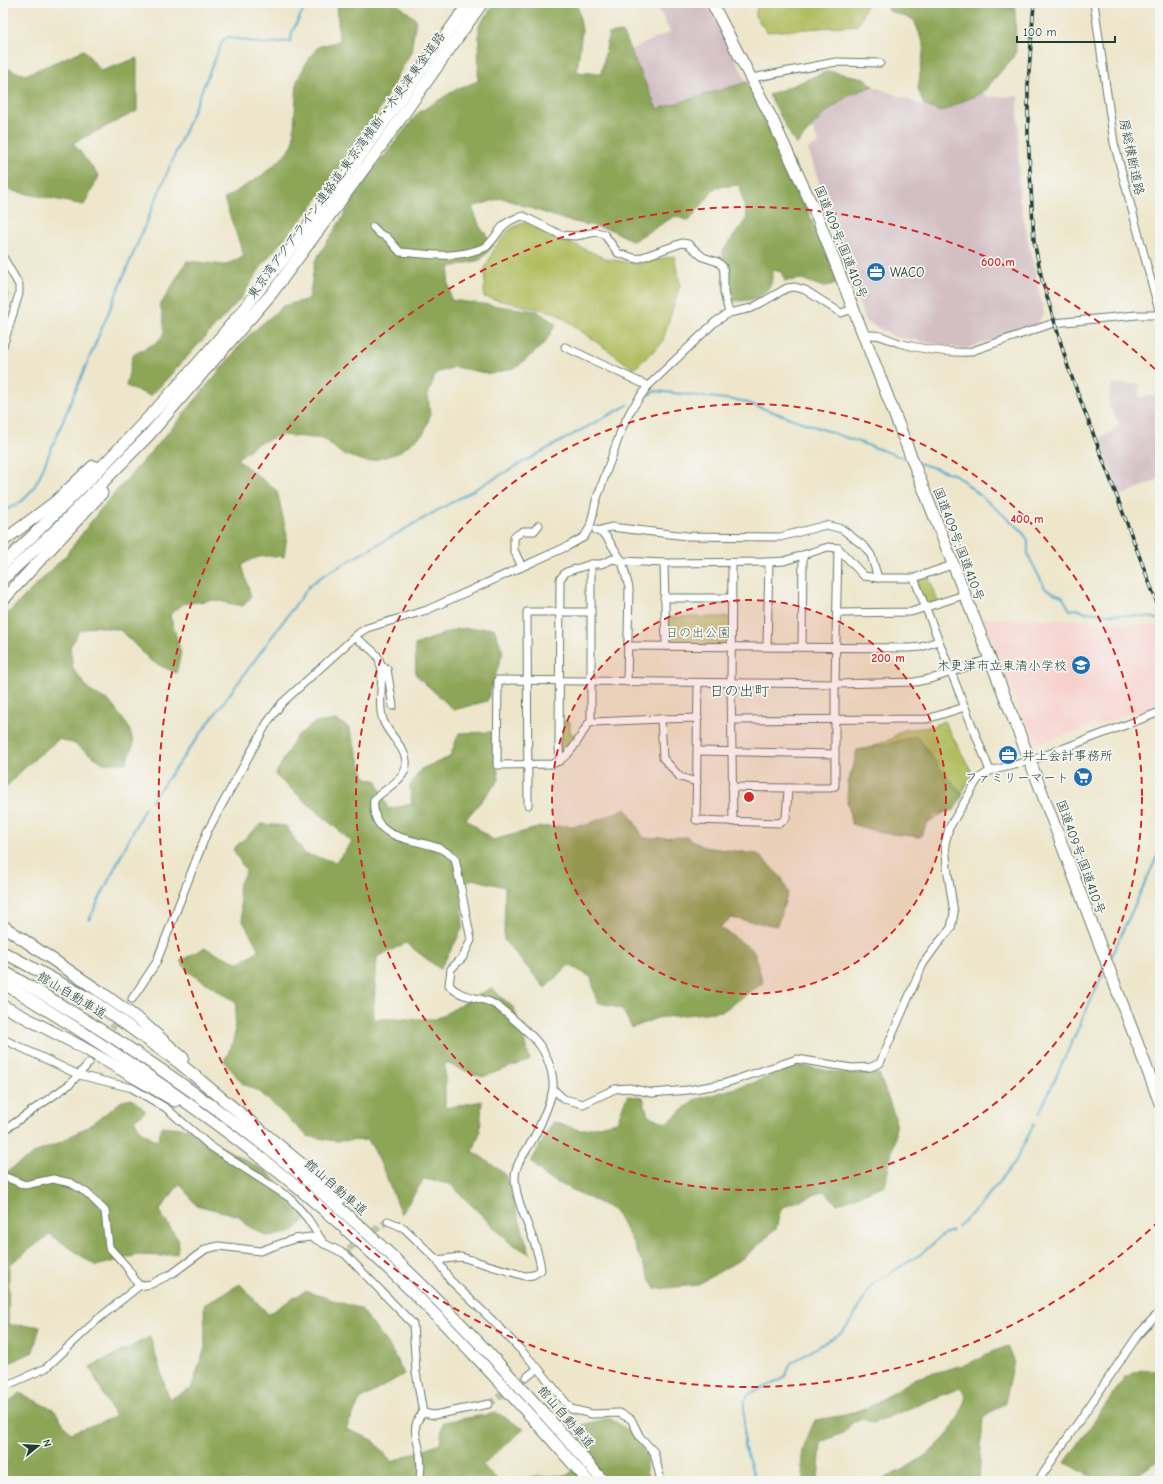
<svg xmlns="http://www.w3.org/2000/svg" width="1163" height="1484" viewBox="0 0 1163 1484" font-family="'Comic Neue','Klee One',sans-serif">
  <rect width="100%" height="100%" fill="#f6f6f2"/>
  <filter id="ink" filterUnits="userSpaceOnUse"><feTurbulence type="fractalNoise" baseFrequency=".025" numOctaves="2"/><feDisplacementMap in="SourceGraphic" scale="8" xChannelSelector="R" yChannelSelector="G"/><feConvolveMatrix kernelMatrix="1 2 1 2 8 2 1 2 1" color-interpolation-filters="sRGB"/></filter>
  <filter id="wash" filterUnits="userSpaceOnUse"><feTurbulence type="fractalNoise" baseFrequency=".012" numOctaves="4" result="noise"/><feDisplacementMap in="SourceGraphic" scale="16" xChannelSelector="R" yChannelSelector="G"/><feGaussianBlur stdDeviation="0.9" result="paint"/><feColorMatrix in="noise" values="0 0 0 0 0 0 0 0 0 0 0 0 0 0 0 0 0 1.4 0 .05"/><feComposite in="paint" operator="in"/></filter>
  <g filter="url(#wash)">
    <rect width="100%" height="100%" fill="#ede6cb"/>
    <path fill="#f7d0cc" d="M982,618l93,2 85,6v78l-126,41z"/>
    <g fill="#d2bec3">
      <path d="M663,3h43l41,79 -90,27 -27,-59 40,-18 -13,-26z"/>
      <path d="M873,86l67,26 43,-20 5,5 30,-1 1,102 25,116 -4,4 -2,8 -74,23 -68,-12 -31,-16 -57,-172 11,-6 -7,-15 12,-14 25,-19z"/>
      <path d="M1111,384h29l-1,13 21,-2v84l-40,17 -22,-56 22,-15 -11,-19z"/>
    </g>
    <g fill="#b0be61" stroke="#687e4a">
      <path d="M758,3h109l-9,22 -91,7 -12,-16z"/>
      <path d="M524,222l83,37 32,5 35,-8 6,29 -18,58 -28,26 -78,-56 -72,-16 1,-29 11,-22 14,-17z"/>
      <path d="M927,573l12,31 -13,4 -12,-30z"/>
      <path d="M665,617h67l-1,29h-65z"/>
      <path d="M944,721l29,53 -19,32 -24,16 -83,-18 1,-22 4,-14 9,-14 13,-8 15,-6 14,-10 27,-3z"/>
      <path d="M559,722h11v12h11l-21,27z"/>
    </g>
    <g fill="#8ca557" stroke="#567146">
      <path d="M337,3h59l20,16 -5,33 -36,65 -64,91 -47,54 -23,36 -90,98 -25,-10 7,-31c29,-16 37,-14 27,-49l27,-45 38,4 19,-9 -20,-57 37,-23 20,-17 12,-15 4,-63 9,-18 12,-16 21,-6z"/>
      <path d="M495,3h82l5,27 -5,42 24,2 8,-40 13,-2 35,77 90,-27 39,78 50,117v6l-13,4 -21,-8 -17,2 -4,-9 -8,-2c-1,5 -1,12 -3,16 -6,13 -27,17 -39,14l-3,-11 -4,-2 -1,-36 24,-33 -8,-33 -23,2 -27,34 -14,-5 -42,25 -21,-11 -47,-10 -63,-22 -30,9 8,20 14,18 -14,15 -30,7 -2,15 3,18 86,11 19,13 -12,20 -27,23 -26,7 -36,-7 -19,6 -8,22 2,21 -6,17 -26,20 -30,9 -26,-8 -18,-15 -42,-4 -24,8 -21,16 40,32 10,44 -3,22c-17,-2 -27,-2 -42,8l9,32 -8,9 -29,-6 -31,4 -13,11 11,38 -5,20 -25,-12 -31,-31 -26,-4 -15,5 -9,16 3,22 17,22 19,10 19,25 6,17 -8,20h-23l-28,-19 -16,-5c-20,16 -40,32 -56,52v-173l63,-63 33,-44 74,-84 74,-90 36,-31 26,-7 6,-38 55,-87 48,-61 37,-23 23,-9 1,-55z"/>
      <path d="M887,3h128l1,51 -33,38 -43,20 -16,-7 -6,-16 6,-44 -10,-25 -25,-9z"/>
      <path d="M84,50l17,21 36,-13v53l-64,32 26,33 -15,29 -81,-16v-122l22,8z"/>
      <path d="M828,71l36,7 9,8 -24,9 -25,19 -28,31 -27,-50z"/>
      <path d="M3,276c8,11 5,29 0,40z"/>
      <path d="M494,628l9,24 -16,49 -33,9 -38,-35 -1,-30 41,-16z"/>
      <path d="M337,720l12,8 16,49 12,4 11,28 24,-5 -2,-18 11,-17 29,-12 9,-24 33,-1 7,48 -33,39 27,21 48,-13 45,-2 40,-17 18,30 43,-1 17,10 54,7 24,24 6,15 -11,33 -46,-8 -11,9 34,24 9,32 -40,28 -66,7 -25,10 -10,-19 -25,-7 -6,-25 -22,-12 -24,23 -41,-48 1,-53 -33,-8 -11,9 2,39 -8,16 -15,26 -34,-26 -29,14 -4,62h63l55,-31 23,20 16,52 -48,17 -37,-14v45l37,-7 -2,31 -7,19 32,23 25,80 -21,-12 -59,-58 -26,-5 -23,35c-11,-25 -18,-51 -33,-74l-32,1 -29,-5 -47,-44 -17,-8 -19,-23 10,-20 2,-39 -47,-30 -9,-11 24,-13 35,15 20,-13 -16,-29 -5,-34 8,-16 -13,-22 28,-25 25,2 19,28 31,8 16,-20 -77,-67 21,-38 18,-14z"/>
      <path d="M917,736l27,38 19,20 -9,16 -21,4 -13,23 -37,-4 -32,-9 -4,-29 10,-45 27,-5z"/>
      <path d="M796,1065l46,8 37,1 16,43v20l-10,48 -48,19 -13,-13 -43,17 -5,21 -30,27 -49,29 -42,4 -26,-54 -15,-25 -66,-32 -17,-16 22,-40 27,8 37,-8 10,-26 16,1 5,19 19,7 27,-23 59,-17z"/>
      <path d="M132,1099l14,12 -12,9 8,12 16,9 4,-15 28,3 80,45 42,40 -21,19 -24,3 -19,-10 -9,-10 -43,-11 -16,-22 -21,28 20,30 -2,12 -15,3 -24,-1 -42,11 -46,-32 -41,31 -1,60 32,1 -7,26 -30,14v-192l34,-22 22,-9 33,-19 30,-23z"/>
      <path d="M240,1284l28,30 37,-23 56,18 30,40 13,25 -44,26 -14,29 27,11 19,22 48,-19 3,-21 54,-9 27,16 -42,36 16,15 70,-5 20,-21 -13,-27 34,-9 22,14 16,23 -1,17 4,9h-647v-75l17,-13 35,18 15,22 45,-16 -25,-50 60,-30 19,62 22,-10 14,-41 -1,-43z"/>
      <path d="M1008,1346l6,15 -9,42 -22,14 -4,64h-100c41,-19 75,-38 87,-85l-6,-8 -87,35 -10,-4 -11,4 -9,10 -22,9 -3,39h-13c-8,-25 0,-38 10,-61l30,-5 24,-8 47,-29 54,-15 21,-11z"/>
      <path d="M1149,1369l9,2 2,3v85l-23,16 -2,6h-42l1,-3 -29,-15 60,-86 16,-7z"/>
    </g>
    <g fill="none" stroke-linecap="round" stroke-linejoin="round">
      <g stroke="#4fa8cc" stroke-width="2">
        <path d="M646,396l10,-5 86,10 162,57"/>
        <path d="M919,463l37,12 64,54 8,11v15l17,33 8,5 9,3 8,14 7,-1 7,3 65,5 11,3"/>
        <path d="M3,511c19,-8 25,-13 35,-31l185,-440 5,-3 35,7 28,-3 1,-9 15,-29"/>
        <path d="M151,801l159,-216 14,-10c101,-57 201,-116 304,-170"/>
        <path d="M89,920l56,-113"/>
        <path d="M1110,959l50,-109"/>
        <path d="M3,1048l1,-1"/>
        <path d="M1039,1114l64,-140"/>
        <path d="M957,1227l21,-19 37,-46 19,-38"/>
        <path d="M756,1481l-12,-35v-44l5,-8 30,-13 7,-6 5,-12 50,-30 10,-11 18,-33 5,-6 47,-29 23,-20 8,-3"/>
      </g>
    </g>
  </g>
  <g filter="url(#ink)">
    <g fill="none" stroke-linecap="round" stroke-linejoin="round">
      <g stroke="#c4c4ad" stroke-width="7" stroke-dasharray="7 3.5" stroke-linecap="butt">
        <path d="M106,1037l26,-38"/>
        <path d="M348,1249l40,-28"/>
        <path d="M489,1404l38,-27"/>
      </g>
      <g stroke="#677869" stroke-width="9">
        <g id="minor">
          <path d="M1094,3l20,140 46,171"/>
          <path d="M752,78l84,-16 44,1"/>
          <path d="M373,227l7,7 7,3 13,15c26,2 51,7 77,-2 3,-1 9,-2 11,-5 15,-15 10,-22 35,-29l38,19 15,1 20,-4 8,2 14,19 19,6 45,-16 6,1 15,13 15,5 5,5 1,6v20l5,20"/>
          <path d="M3,257l16,28v9l-16,52"/>
          <path d="M863,336c17,-3 21,2 36,7 22,6 47,10 70,9l85,-29 83,-8h23"/>
          <path d="M565,347l83,39"/>
          <path d="M596,530l10,6 16,25 7,27 -2,94"/>
          <path d="M597,531l14,-4 76,9 93,1 46,-12 16,4 23,18 6,8 7,23"/>
          <path d="M664,563l2,83"/>
          <path d="M732,563l-1,120 2,139"/>
          <path d="M591,564v159"/>
          <path d="M522,567l-8,-17v-13l9,-6h11l5,-6"/>
          <path d="M914,578l76,193"/>
          <path d="M664,598h68"/>
          <path d="M837,613l74,-1 53,-17"/>
          <path d="M355,637c7,6 19,13 23,20 9,16 -2,44 5,63 5,15 25,29 23,45 -1,16 -23,24 -32,35 -4,40 37,38 62,47 7,2 13,7 19,11l16,82 -8,17 -12,12 -2,16c11,13 26,11 41,17 9,3 42,33 48,41 9,11 16,31 15,45 -1,10 -15,43 -20,51 -6,12 -18,24 -18,38 0,30 23,62 26,93l-8,5 -8,1 -64,-19 -24,3"/>
          <path d="M628,646l282,2 11,-1 17,-6"/>
          <path d="M767,646l2,-84"/>
          <path d="M802,647l1,-92"/>
          <path d="M380,664l7,5 6,37"/>
          <path d="M698,683l-2,137 84,3 6,-5 2,-28 1,-2h41l5,-2v-102l3,-136"/>
          <path d="M661,719l37,-1"/>
          <path d="M732,720l195,-1 38,-12"/>
          <path d="M698,751l137,3"/>
          <path d="M560,761l-1,-15 1,-167 6,-7 25,-8h10l12,-5 9,2 42,2 105,-1 15,-1 44,-14 10,1 26,28 14,2h36l38,-13"/>
          <path d="M697,782l-17,-5 -17,-19 -2,-39 -68,3 -5,2c-10,16 -17,33 -36,40l-55,1 1,-85 337,4 80,-2 19,-4 55,-19"/>
          <path d="M732,787l57,1"/>
          <path d="M528,805l-1,-193h64"/>
          <path d="M132,999l24,-36 51,-131 60,-109 15,-20 77,-70 8,-5 60,-18 141,-64 16,-9 6,-10 6,-26 26,-73 9,-18 16,-23 68,-65 14,-9 23,-5 35,-20 8,-1 10,3 36,23 12,-4"/>
          <path d="M3,1039l76,36 53,13 34,20 44,38 80,52 18,21 16,25"/>
          <path d="M553,1089l11,10 19,5 32,-15 14,-1 23,5 36,-3 35,-6 74,-25 55,9 19,-1 9,-4 43,-99 13,-18 15,-18 3,-15 -7,-46 -2,-23 4,-16 29,-49 12,-8 40,-10 130,-49"/>
          <path d="M3,1131l67,-47 19,-21"/>
          <path d="M3,1176l22,9 28,-6 18,4 16,10 18,18 4,36 17,19 13,20 12,-2 22,-11 33,-24 13,-3 41,5 34,-12 17,-2 34,17 68,70 3,48 7,41"/>
          <path d="M388,1221l16,7 33,32 13,20 43,41 45,47 33,41 21,5 27,-1 12,6 9,18 14,15 7,29"/>
          <path d="M527,1377l11,-9"/>
          <path d="M3,1387l43,-19 52,-49 41,-33"/>
          <path d="M423,1413l11,2 55,-11"/>
          <path d="M420,1481c1,-9 1,-20 0,-29 -3,-15 -10,-26 3,-39"/>
          <path d="M1038,1481l100,-146 22,-24"/>
        </g>
      </g>
      <g stroke="#677869" stroke-width="13">
        <g id="highway">
          <path d="M712,3l60,116 45,97 213,545 130,342"/>
          <path d="M3,541l52,-39 38,-36"/>
          <path d="M3,564c69,-65 134,-132 197,-203 98,-112 182,-237 269,-358"/>
          <path d="M3,579l56,-52 89,-91 124,-143 109,-147 101,-143"/>
          <path d="M3,600l99,-107"/>
          <path d="M3,926l102,69 37,27 41,36"/>
          <path d="M3,952l89,48 86,62 126,104 36,33"/>
          <path d="M3,971c129,73 251,159 361,259 86,78 164,163 239,251"/>
          <path d="M3,983c97,58 190,120 278,191 113,91 212,198 307,307"/>
          <path d="M3,1006l79,41 93,54"/>
        </g>
      </g>
      <use href="#minor" stroke="#fff" stroke-width="7"/>
      <use href="#highway" stroke="#fff" stroke-width="11"/>
      <g stroke="#1f3d34" stroke-width="3.5">
        <path id="rail" d="M1034,3l-6,82v51l6,105 8,39 26,87 92,244"/>
      </g>
      <use href="#rail" stroke="#f6f6f2" stroke-width="2" stroke-dasharray="6" stroke-linecap="butt"/>
    </g>
  </g>
  <circle cx="749" cy="797" r="197" fill="#d62828" fill-opacity=".12"/>
  <g fill="none" stroke="#d62828" stroke-width="2" stroke-dasharray="7 5">
    <circle cx="749" cy="797" r="197"/>
    <circle cx="749" cy="797" r="393"/>
    <path d="M1159 1221A590 590 0 1 1 1159 373"/>
  </g>
  <defs>
    <g id="office-disc" transform="scale(1)"><circle r="9.5" fill="#1f6fb2" stroke="#f6f6f2"/><path d="M-6-3h4V-5.5h4V-3h4V5H-6ZM-1-4.5V-3h2v-1.5ZM-6 0V1H6V0Z" fill="#fff"/></g>
    <g id="school-disc" transform="scale(1)"><circle r="9.5" fill="#1f6fb2" stroke="#f6f6f2"/><path d="M0-5L7-2L0 1L-7-2ZM-4 1L0 2.5L4 1V4Q0 6-4 4Z" fill="#fff"/></g>
    <g id="supermarket-disc" transform="scale(1)"><circle r="9.5" fill="#1f6fb2" stroke="#f6f6f2"/><path d="M-6-5.5h2.5l.6 2H6L4.5 2H-2.5L-4.4-4H-6ZM-1.5 3.2a1.3 1.3 0 1 0 .1 0ZM3 3.2a1.3 1.3 0 1 0 .1 0Z" fill="#fff"/></g>
  </defs>
  <g fill-rule="evenodd">
    <use href="#office-disc" x="876" y="272"/>
    <use href="#school-disc" x="1081" y="665"/>
    <use href="#office-disc" x="1008" y="755"/>
    <use href="#supermarket-disc" x="1083" y="777"/>
  </g>
  <g text-anchor="middle" dominant-baseline="central" stroke-width="3.5" stroke-linejoin="round" paint-order="stroke">
    <g font-size="13" fill="#1f3d34" stroke="#f6f6f2">
      <text transform="translate(1132 157) rotate(78)">房総横断道路</text>
      <text transform="translate(346 165) rotate(-54)">東京湾アクアライン連絡道;東京湾横断・木更津東金道路</text>
      <text transform="translate(841 242) rotate(68)">国道409号;国道410号</text>
      <text transform="translate(959 544) rotate(69)">国道409号;国道410号</text>
      <text transform="translate(1081 857) rotate(70)">国道409号;国道410号</text>
      <text transform="translate(72 995) rotate(31)">館山自動車道</text>
      <text transform="translate(336 1187) rotate(41)">館山自動車道</text>
      <text transform="translate(566 1417) rotate(49)">館山自動車道</text>
    </g>
    <g font-size="13" fill="#1f3d34" stroke="#f6f6f2" text-anchor="start">
      <text x="890" y="272">WACO</text>
      <text x="1067" y="665" text-anchor="end">木更津市立東清小学校</text>
      <text x="1022" y="755">井上会計事務所</text>
      <text x="1069" y="777" text-anchor="end">ファミリーマート</text>
    </g>
    <g font-size="13" fill="#435d3f" stroke="#f6f6f2">
      <text x="698" y="632">日の出公園</text>
    </g>
    <g font-size="15" fill="#1f3d34" stroke="#f6f6f2">
      <text x="739" y="691">日の出町</text>
    </g>
  </g>
  <circle cx="749" cy="797" r="6" fill="#d62828" stroke="#f6f6f2" stroke-width="2"/>
  <g font-size="12" text-anchor="middle" font-weight="bold" fill="#d62828" stroke="#f6f6f2" stroke-width="3.5" stroke-linejoin="round" paint-order="stroke">
    <text x="998" y="266">600 m</text>
    <text x="1027" y="523">400 m</text>
    <text x="888" y="662">200 m</text>
  </g>
  <rect width="1163" height="1484" fill="none" stroke="#f6f6f2" stroke-width="16"/>
  <g transform="translate(38 1446) rotate(72)" stroke="#f6f6f2" stroke-width="3" paint-order="stroke">
  <path d="M0-3L7 15L0 10L-7 15Z" fill="#1f3d34"/>
  <text y="-6" font-size="11" font-weight="bold" text-anchor="middle" fill="#1f3d34">N</text>
  </g>
  <path d="M1017 36v6h98v-6" fill="none" stroke="#1f3d34" stroke-width="2"/>
  <text x="1023" y="36" font-size="12" fill="#1f3d34" stroke="#f6f6f2" stroke-width="3" paint-order="stroke">100 m</text>
</svg>
